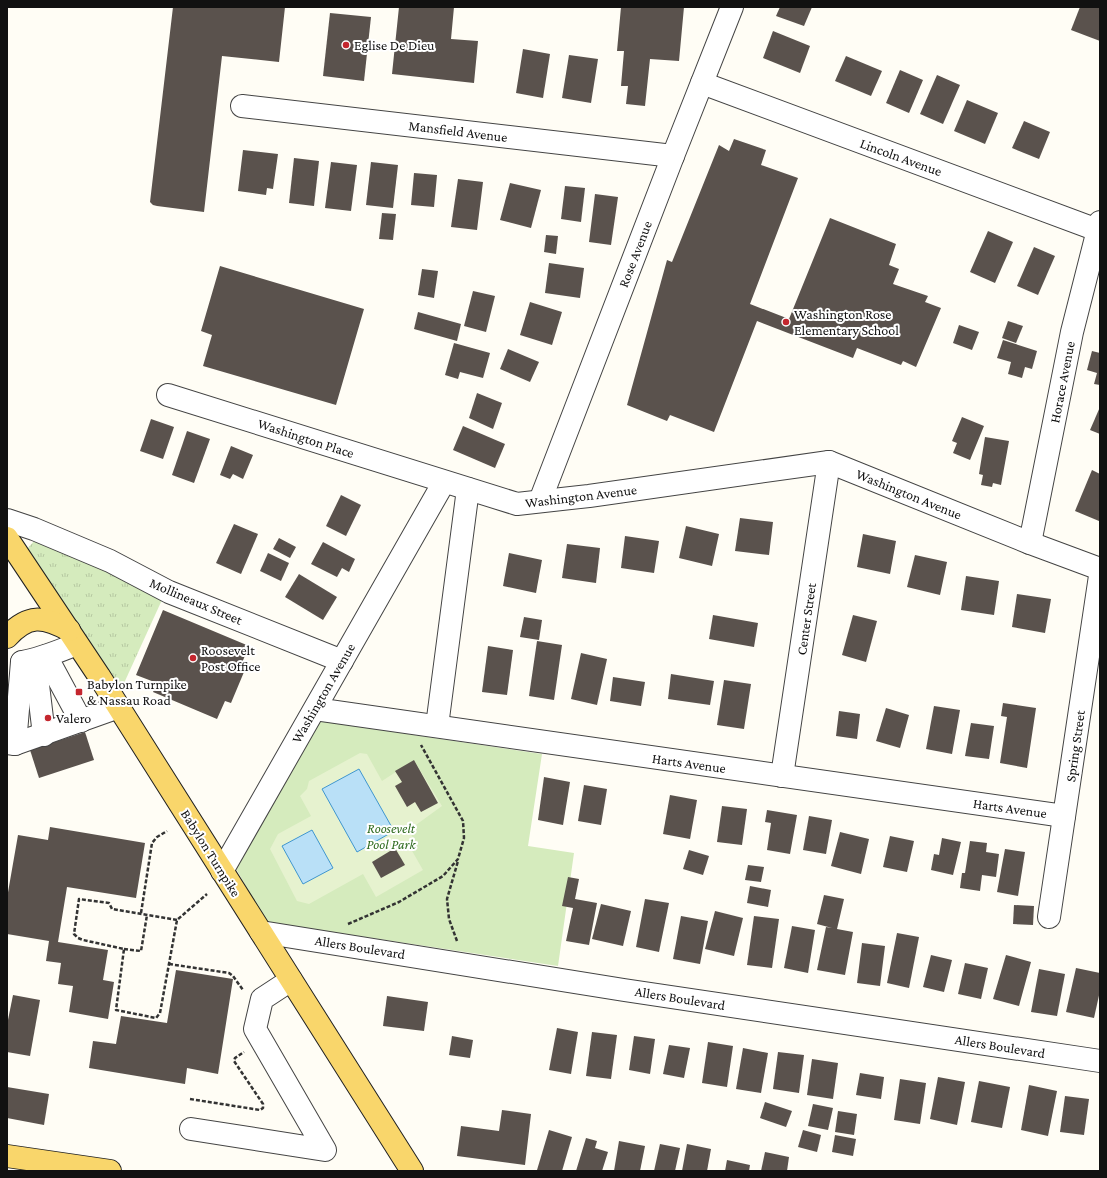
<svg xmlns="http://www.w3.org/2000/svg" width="1107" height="1178" viewBox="0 0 1107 1178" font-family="'Crimson Pro',serif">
  <defs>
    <pattern id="grass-tufts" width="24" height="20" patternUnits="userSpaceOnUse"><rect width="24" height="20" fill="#d5ebbd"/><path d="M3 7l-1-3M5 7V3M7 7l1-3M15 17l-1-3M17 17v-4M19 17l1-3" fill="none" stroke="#b6c8a1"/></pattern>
  </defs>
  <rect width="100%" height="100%" fill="#fffdf5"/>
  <path fill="url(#grass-tufts)" d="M36,539l130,52 -46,101 -95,-141z"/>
  <path fill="#d5ebbd" d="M320,721l222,33 -14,92 46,7 -16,113 -292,-44 -31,-55z"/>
  <path fill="#e6f2cf" d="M360,753l7,1 15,27 32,-21 28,46 -33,24 4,8 -6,4 16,28 -47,27 -13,-23 -54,30 -12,-3 -27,-52 8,-15 33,-18 -11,-20 7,-7 2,-8z"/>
  <g fill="#b9e0f7" stroke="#3f96cf">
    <path d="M359,769l35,62 -37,21 -35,-63z"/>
    <path d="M312,830l21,38 -30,16 -21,-38z"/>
  </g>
  <g fill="#5a524d">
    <path d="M173,7h112l-6,55 -57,-6 -18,156 -47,-6 -4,-1 -3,-3z"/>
    <path d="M399,7h55l-3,32 27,2 -4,42 -82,-9z"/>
    <path d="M621,7h63l-5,54 -29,-2 -5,47 -19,-2 2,-18h-7l3,-35h-7z"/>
    <path d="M780,7h32l-8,19 -28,-10z"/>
    <path d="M1080,7h20v34l-29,-11z"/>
    <path d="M330,13l41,4 -7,64 -41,-5z"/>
    <path d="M773,31l37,15 -10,27 -37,-15z"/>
    <path d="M523,49l27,5 -7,44 -27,-5z"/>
    <path d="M569,55l29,4 -7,44 -29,-5z"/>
    <path d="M846,56l36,15 -11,25 -36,-15z"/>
    <path d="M900,70l23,10 -14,33 -23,-10z"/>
    <path d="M937,75l23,10 -17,39 -23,-10z"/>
    <path d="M967,100l31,13 -13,31 -31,-13z"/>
    <path d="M1024,121l26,11 -11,27 -27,-11z"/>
    <path d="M734,139l32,11 -5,15 37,13 -48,126 39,15 41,-101 66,26 -7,21 10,4 -6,15 35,12 -3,6 16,6 -25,59 -13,-6 -2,4 -44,-17 -4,10 -96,-37 -43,111 -44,-17 -3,6 -40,-16 40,-145 5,2 47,-117 10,6z"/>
    <path d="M243,150l35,4 -5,35 -6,-1 -1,7 -28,-4z"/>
    <path d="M294,158l25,3 -5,45 -25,-3z"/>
    <path d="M331,162l26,3 -6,46 -26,-3z"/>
    <path d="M371,162l27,3 -5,43 -27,-3z"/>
    <path d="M414,173l23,2 -3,32 -23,-2z"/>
    <path d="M458,179l25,3 -6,48 -26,-3z"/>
    <path d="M510,183l31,7 -10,38 -31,-8z"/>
    <path d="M565,186l20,2 -4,34 -20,-3z"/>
    <path d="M595,194l23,3 -7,48 -22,-3z"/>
    <path d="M382,213l14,1 -3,26 -14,-1z"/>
    <path d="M988,231l25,11 -18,41 -25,-11z"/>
    <path d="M546,235l12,1 -2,18 -12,-2z"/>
    <path d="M1034,247l21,9 -17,39 -21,-9z"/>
    <path d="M549,263l35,5 -4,30 -35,-5z"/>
    <path d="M220,266l144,43 -28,96 -133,-39 9,-31 -11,-4z"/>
    <path d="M422,269l16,2 -4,27 -16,-3z"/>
    <path d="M473,291l22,5 -9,36 -22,-6z"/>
    <path d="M530,302l32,10 -10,33 -32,-10z"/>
    <path d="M418,312l43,12 -4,17 -43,-12z"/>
    <path d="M1008,321l15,5 -7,17 -14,-5z"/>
    <path d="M959,325l20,7 -7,18 -19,-7z"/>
    <path d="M1003,340l34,11 -5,18 -7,-2 -3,11 -14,-4 3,-12 -14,-4z"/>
    <path d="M454,343l36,10 -7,25 -23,-6 -2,7 -13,-4z"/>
    <path d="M508,349l31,13 -9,20 -30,-13z"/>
    <path d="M1092,351l8,2v32l-6,-1 3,-11 -10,-3z"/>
    <path d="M477,393l25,10 -9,26 -24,-11z"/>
    <path d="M1100,407v27l-10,-4z"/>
    <path d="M962,417l22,9 -14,34 -17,-7 4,-10 -5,-2z"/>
    <path d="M151,419l23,8 -11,32 -23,-8z"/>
    <path d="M463,426l42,18 -10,24 -42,-18z"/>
    <path d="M187,431l23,8 -16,44 -22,-8z"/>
    <path d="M985,437l24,4 -8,44 -8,-2 -1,4 -11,-2 2,-10 -4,-1z"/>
    <path d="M231,446l22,9 -10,24 -10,-5 -3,5 -10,-4z"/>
    <path d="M1092,470l8,4 -1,47 -24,-10z"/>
    <path d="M341,495l20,10 -15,31 -20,-10z"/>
    <path d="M740,518l33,4 -4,33 -34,-4z"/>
    <path d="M234,524l24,10 -17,40 -25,-11z"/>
    <path d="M686,526l33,8 -7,32 -33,-8z"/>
    <path d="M863,534l33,7 -6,33 -33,-7z"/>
    <path d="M625,536l34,5 -5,32 -33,-5z"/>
    <path d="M279,538l17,9 -6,11 -17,-9z"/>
    <path d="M323,542l32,17 -6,13 -7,-4 -5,9 -26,-13z"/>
    <path d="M567,544l33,4 -4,35 -34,-5z"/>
    <path d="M268,553l21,10 -8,18 -21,-10z"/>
    <path d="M509,553l33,7 -6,33 -33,-7z"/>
    <path d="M915,555l32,7 -7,33 -33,-8z"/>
    <path d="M299,574l38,23 -14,23 -38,-23z"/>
    <path d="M966,576l33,5 -5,34 -33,-5z"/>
    <path d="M1017,594l34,5 -6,34 -33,-6z"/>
    <path d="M163,610l86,36 -10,24 5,2 -13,31 -6,-2 -8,18 -64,-27 4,-9 -21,-8z"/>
    <path d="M713,615l45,8 -4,24 -45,-8z"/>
    <path d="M853,615l24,6 -11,41 -24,-7z"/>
    <path d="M524,617l18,3 -3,20 -19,-3z"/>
    <path d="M537,641l25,4 -8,55 -25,-4z"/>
    <path d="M488,646l25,4 -6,45 -25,-3z"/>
    <path d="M581,653l26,6 -10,46 -26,-6z"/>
    <path d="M671,674l43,7 -4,24 -42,-6z"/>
    <path d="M613,677l32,5 -4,24 -31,-5z"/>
    <path d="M724,680l27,4 -7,45 -27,-4z"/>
    <path d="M1003,703l33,5 -9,60 -27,-5 7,-46 -6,-1z"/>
    <path d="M934,706l26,4 -8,44 -26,-5z"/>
    <path d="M886,708l23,7 -9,33 -24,-7z"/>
    <path d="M839,711l21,3 -3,25 -21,-3z"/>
    <path d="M971,723l23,3 -5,33 -24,-3z"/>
    <path d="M85,732l9,28 -55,18 -9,-28z"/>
    <path d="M414,760l24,43 -17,9 -6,-10 -8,5 -12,-21 7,-4 -7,-11z"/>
    <path d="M544,777l26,5 -7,43 -25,-5z"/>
    <path d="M584,785l23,4 -6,36 -23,-4z"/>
    <path d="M670,795l27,5 -7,39 -27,-5z"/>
    <path d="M722,806l25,3 -5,36 -25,-3z"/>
    <path d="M767,810l30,5 -7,39 -23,-4 4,-27 -6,-1z"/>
    <path d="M809,816l23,4 -6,34 -23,-4z"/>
    <path d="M50,827l95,16 -9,55 -69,-11 -9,55 50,8 -5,30 11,2 -6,37 -39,-7 4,-26 -15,-2 3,-21 -15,-2 3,-20 -42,-7v-36l11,-63 30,5z"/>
    <path d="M840,832l29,7 -8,35 -30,-8z"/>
    <path d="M890,836l24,5 -7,31 -24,-5z"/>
    <path d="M942,838l19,4 -8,33 -22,-5 3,-16 5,1z"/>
    <path d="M970,841l17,2 -1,9 13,2 -3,23 -14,-2 -2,16 -20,-3 2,-15h3z"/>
    <path d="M395,848l10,17 -24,13 -9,-16z"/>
    <path d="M1005,849l20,3 -7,44 -21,-4z"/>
    <path d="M689,850l20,6 -6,19 -20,-6z"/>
    <path d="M748,865l16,2 -3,15 -16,-2z"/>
    <path d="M568,877l11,2 -4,20 22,4 -8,42 -23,-4 7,-33 -11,-2z"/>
    <path d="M750,886l21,4 -3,17 -21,-4z"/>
    <path d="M824,895l20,4 -7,30 16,3 -8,43 -28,-5 9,-43 6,1 -15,-4z"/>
    <path d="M645,899l24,4 -10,49 -23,-5z"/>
    <path d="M601,904l30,7 -8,35 -31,-7z"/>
    <path d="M1014,905l20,1 -1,19 -20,-1z"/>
    <path d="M715,911l28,7 -9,38 -29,-7z"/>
    <path d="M681,916l27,5 -8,43 -27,-5z"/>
    <path d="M754,916l25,3 -7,49 -25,-3z"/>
    <path d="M792,926l23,4 -7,43 -24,-5z"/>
    <path d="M897,933l22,4 -10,51 -22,-5z"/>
    <path d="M862,943l23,3 -5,40 -23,-3z"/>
    <path d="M931,955l21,5 -8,32 -21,-5z"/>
    <path d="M1006,955l25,7 -12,44 -26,-7z"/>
    <path d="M965,963l23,5 -7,31 -23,-5z"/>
    <path d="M1076,968l24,5v18l-6,27 -28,-6z"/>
    <path d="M1039,969l26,5 -8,42 -26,-4z"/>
    <path d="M176,970l57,9 -15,95 -31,-6 -2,16 -96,-16 4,-27 23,3 5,-28 46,7z"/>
    <path d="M13,995l27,5 -10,56 -23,-4v-27z"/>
    <path d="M387,996l41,6 -4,29 -41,-5z"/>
    <path d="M557,1028l21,4 -7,42 -22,-4z"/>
    <path d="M592,1032l25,3 -6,44 -25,-3z"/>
    <path d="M452,1036l21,4 -3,18 -21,-3z"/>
    <path d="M634,1036l21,3 -5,35 -21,-4z"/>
    <path d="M708,1042l25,4 -6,41 -25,-4z"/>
    <path d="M669,1045l21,3 -6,30 -21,-4z"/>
    <path d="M743,1048l25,5 -7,40 -25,-4z"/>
    <path d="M778,1052l26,3 -5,38 -26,-4z"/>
    <path d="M812,1059l26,4 -5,36 -26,-4z"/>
    <path d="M860,1073l24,4 -3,22 -25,-4z"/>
    <path d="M938,1077l27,5 -8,43 -27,-6z"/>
    <path d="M900,1079l26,4 -6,41 -26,-4z"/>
    <path d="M979,1081l31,6 -8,41 -31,-6z"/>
    <path d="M1029,1085l28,6 -9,45 -27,-6z"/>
    <path d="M7,1087l42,7 -5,31 -37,-7z"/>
    <path d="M1065,1096l24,3 -5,36 -24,-3z"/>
    <path d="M765,1102l27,9 -6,16 -26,-9z"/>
    <path d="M813,1104l20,4 -5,22 -20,-4z"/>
    <path d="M502,1110l29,4 -6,51 -68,-9 4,-30 38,5z"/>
    <path d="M838,1111l19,3 -3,21 -19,-3z"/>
    <path d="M549,1130l23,7 -10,34 -25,-1z"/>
    <path d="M803,1130l18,5 -4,17 -19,-5z"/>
    <path d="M835,1135l21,4 -3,17 -21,-4z"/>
    <path d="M586,1138l11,3 -2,7 13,4 -6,19h-26z"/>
    <path d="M619,1141l26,5 -5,25h-26z"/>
    <path d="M660,1144l20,4 -5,23h-21z"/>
    <path d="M687,1144l24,5 -4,22h-25z"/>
    <path d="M765,1152l24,5 -2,14h-26z"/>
    <path d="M727,1160l23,5 -1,6h-24z"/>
  </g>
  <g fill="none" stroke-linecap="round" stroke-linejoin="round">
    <g stroke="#444" stroke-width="24">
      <g id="minor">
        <path d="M702,83l398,148"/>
        <path d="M242,106l431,50"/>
        <path d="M168,395l349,109 72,-8 240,-34 201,81 70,26"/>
        <path d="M540,501l133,-345 59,-149"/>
        <path d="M7,520l27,9 76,32 59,31 173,69"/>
        <path d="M1030,543l42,-211 28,-110"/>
        <path d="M46,656l35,65"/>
        <path d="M35,660l9,75"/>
        <path d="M22,662c19,-3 37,-11 55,-18"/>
        <path d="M315,709l749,107"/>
        <path d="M437,726l31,-237"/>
        <path d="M7,743l8,1 7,-82"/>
        <path d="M15,744l104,-37"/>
        <path d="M782,776l47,-314"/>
        <path d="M222,871l222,-389"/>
        <path d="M1049,917l51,-341"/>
        <path d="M261,932l363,58 476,71"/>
        <path d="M191,1129l134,21 -70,-121 7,-30 29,-19"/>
      </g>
    </g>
    <g stroke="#222" stroke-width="24">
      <g id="major">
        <path d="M7,538l92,138 313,495"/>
        <path d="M7,637c21,-23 36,-21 62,-7"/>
        <path d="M7,1156l103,15"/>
      </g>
    </g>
    <g stroke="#333" stroke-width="2.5" stroke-dasharray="4 2" stroke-linecap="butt">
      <path d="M141,913l11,-70 5,-6 10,-6"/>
      <path d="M177,920l-65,-11 -3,-6 -30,-4 -5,35 4,4 5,2 41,9 -8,61 40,8 4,-5 17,-93 30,-26"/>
      <path d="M348,924l51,-22 44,-26 15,-17 6,-21 -1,-17 -42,-76"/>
      <path d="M457,941l-8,-22 -2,-20 11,-38"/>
      <path d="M124,949l17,2 6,-36"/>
      <path d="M169,964l60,9 4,3 10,14"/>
      <path d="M190,1099l70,11 3,-2v-4l-29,-43 1,-3 9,-6"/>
    </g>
    <use href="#minor" stroke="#fff" stroke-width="22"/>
    <use href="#major" stroke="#f9d66b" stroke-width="22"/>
  </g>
  <g fill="#c4262e" stroke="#fff" stroke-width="1.5">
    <circle cx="346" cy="45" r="4"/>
    <circle cx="786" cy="322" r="4"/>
    <circle cx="193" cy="658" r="4"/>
    <rect x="75" y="688" width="8" height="8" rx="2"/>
    <circle cx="48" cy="718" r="4"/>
  </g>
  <g text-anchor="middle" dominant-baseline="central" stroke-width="4" stroke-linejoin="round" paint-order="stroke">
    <g font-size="14" fill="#111" stroke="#fff" text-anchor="start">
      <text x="354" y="45">Eglise De Dieu</text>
      <text x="794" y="314">Washington Rose<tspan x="794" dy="16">Elementary School</tspan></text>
      <text x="201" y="650">Roosevelt<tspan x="201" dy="16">Post Office</tspan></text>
      <text x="87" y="684">Babylon Turnpike<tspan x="87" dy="16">&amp; Nassau Road</tspan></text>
      <text x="56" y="718">Valero</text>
    </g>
    <g font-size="14" fill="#111" stroke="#fff">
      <text transform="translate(458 131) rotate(7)">Mansfield Avenue</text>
      <text transform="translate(901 157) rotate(20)">Lincoln Avenue</text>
      <text transform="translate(635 254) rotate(-69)">Rose Avenue</text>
      <text transform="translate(1062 382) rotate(-79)">Horace Avenue</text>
      <text transform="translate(306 438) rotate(18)">Washington Place</text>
      <text transform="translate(909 494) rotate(22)">Washington Avenue</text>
      <text transform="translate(581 496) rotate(-7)">Washington Avenue</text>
      <text transform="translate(196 601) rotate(23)">Mollineaux Street</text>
      <text transform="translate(806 619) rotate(-82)">Center Street</text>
      <text transform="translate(323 693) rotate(-60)">Washington Avenue</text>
      <text transform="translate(1075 746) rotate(-82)">Spring Street</text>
      <text transform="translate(689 763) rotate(8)">Harts Avenue</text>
      <text transform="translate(1010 808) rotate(8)">Harts Avenue</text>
      <text transform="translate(211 853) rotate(58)">Babylon Turnpike</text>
      <text transform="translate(360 947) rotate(9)">Allers Boulevard</text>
      <text transform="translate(680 998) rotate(9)">Allers Boulevard</text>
      <text transform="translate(1000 1046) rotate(9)">Allers Boulevard</text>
    </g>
    <g font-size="14" font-style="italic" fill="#2f6b1f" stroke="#fff">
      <text x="391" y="828">Roosevelt<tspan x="391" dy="16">Pool Park</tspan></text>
    </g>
  </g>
  <rect width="1107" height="1178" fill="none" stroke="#111111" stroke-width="16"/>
</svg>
